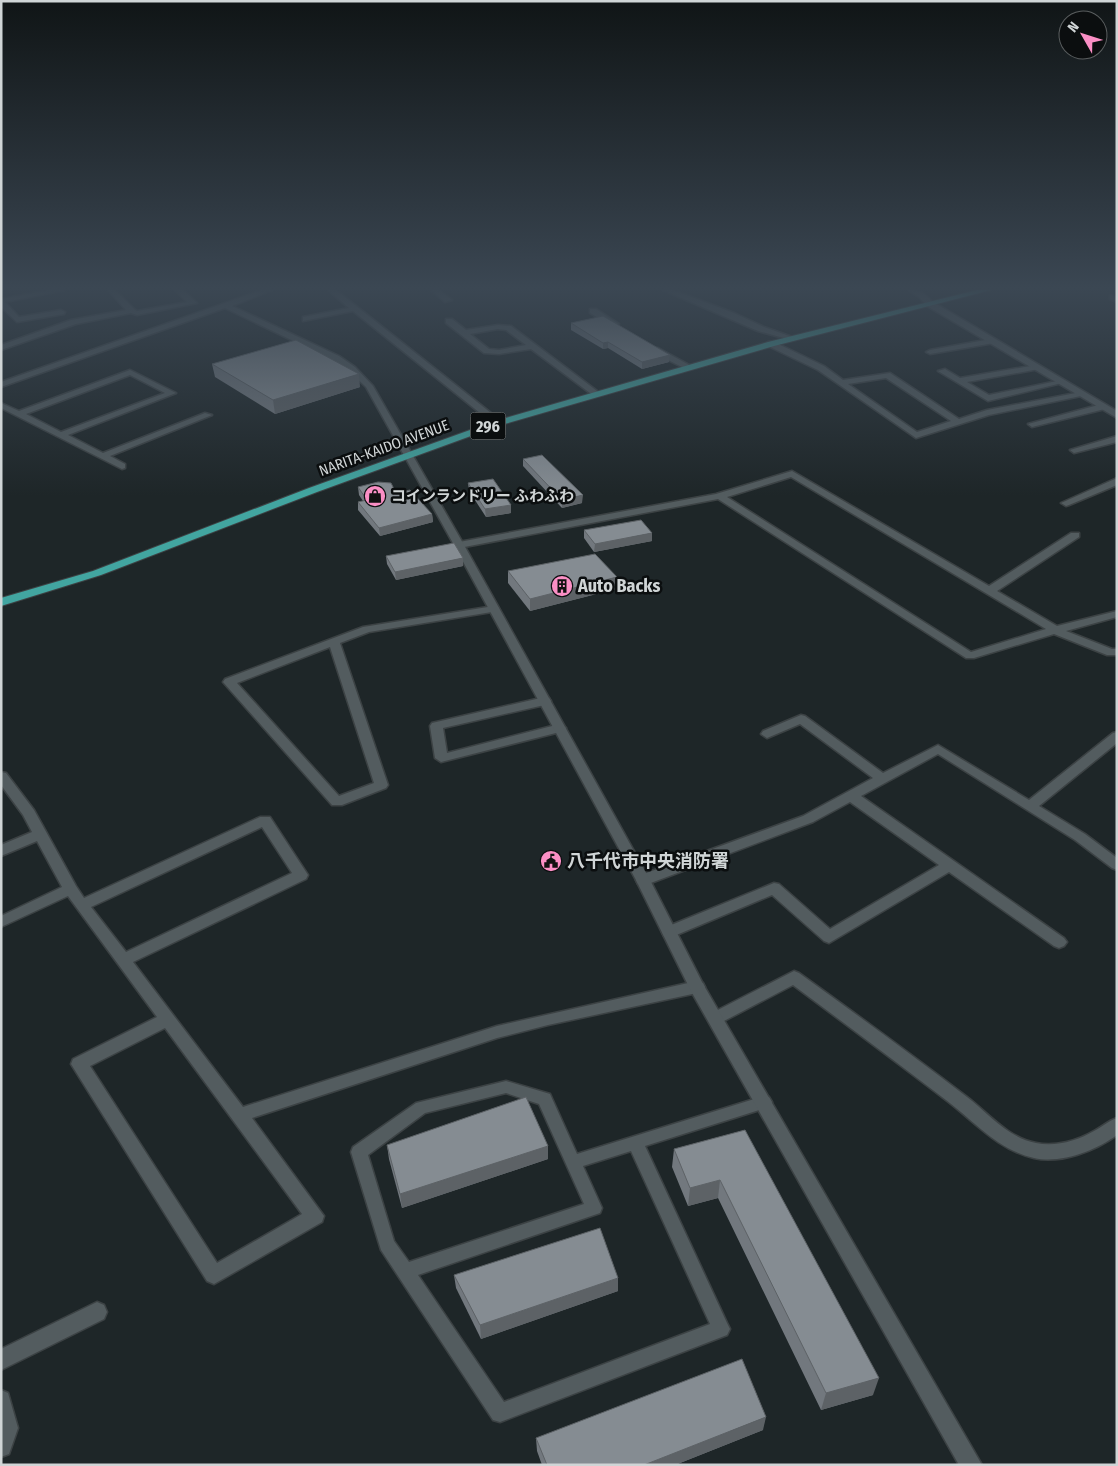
<svg xmlns="http://www.w3.org/2000/svg" width="1118" height="1466" viewBox="0 0 1118 1466" font-family="'Fira Sans Condensed','Noto Sans JP',sans-serif">
  <rect width="100%" height="100%" fill="#1e2628"/>
  <g fill="none" stroke-linecap="round" stroke-linejoin="round">
    <g stroke="#3c4244" stroke-width="3">
      <path id="service" d="M506,1081l44,13 27,60 187,-58 5,1 3,5 -3,5 -124,39 82,177 3,6 -3,6 -227,87 -7,-2 -112,-170 -30,-98 2,-5 63,-44zM506,1093l33,11 45,100 -175,58 -15,-21 -26,-86 57,-42zM631,1151l79,173 -206,78 -86,-127 182,-62 2,-5 -19,-42z"/>
    </g>
    <g stroke="#3c4244" stroke-width="3">
      <g id="minor">
        <path d="M49,290h16l-60,12 14,15 42,-7 4,2 -1,2 -47,8 -16,-15v-8z"/>
        <path d="M108,290h7l19,19 3,2 50,-9 -12,-12h8l14,13 -60,12 -6,-2 -55,11 -75,26v-5l70,-25 55,-10z"/>
        <path d="M328,290h8l165,131v4h-6l-142,-114 -50,10v-4l46,-9z"/>
        <path d="M431,290h8l13,10 -7,2z"/>
        <path d="M663,290h10l61,23 30,14 31,11 -4,2 -33,-9z"/>
        <path d="M1110,295l7,1v6l-7,-3z"/>
        <path d="M590,309h6l23,15 -7,2 -22,-13z"/>
        <path d="M446,319h6l14,11 32,-5 13,1 90,68 -7,2 -63,-47 -32,5 -15,-1 -38,-30zM498,329l8,1 20,15 -27,5 -10,-1 -19,-15z"/>
        <path d="M991,339h3v4l-64,11 -4,-2 4,-2z"/>
        <path d="M768,342h6l50,24 19,14 47,-7 69,46 28,-9 94,-18 4,2 -4,2 -92,19 -73,23 -98,-68 -50,-24zM886,378l65,43 -34,11 -69,-48z"/>
        <path d="M652,348h6l35,19 -7,2 -34,-17z"/>
        <path d="M1036,365h3v4l-72,13 22,13 73,-15 4,2 -78,19 -50,-30 7,-2 15,9z"/>
        <path d="M130,370l46,23 -108,42 35,18 102,-40 7,2 -102,41 15,8v4l-3,1 -121,-61v-5l18,8zM130,375l35,18 -104,39 -35,-18z"/>
        <path d="M1102,404l4,3 -1,2 -73,18 -4,-3z"/>
        <path d="M1117,436v6l-43,11 -4,-3z"/>
        <path d="M792,471l197,115 82,-53h8v4l-82,54 60,35 60,-15v6l-51,14 46,18h5v6h-10l-53,-21 -80,24h-8l-248,-159 -259,49 -5,-3 5,-3 257,-48zM791,477l255,152 -75,23 -244,-155z"/>
        <path d="M1117,478v7l-48,20 -3,1 -5,-3z"/>
        <path d="M494,606l4,1 1,2 -1,2 -129,21 -29,11 48,142 -2,3 -44,17h-10l-109,-123 2,-3 138,-52zM330,647l44,136 -35,13 -102,-113z"/>
        <path d="M545,697l4,1 2,3 -2,3 -106,24 4,25 113,-29 6,4 -2,3 -123,31 -6,-4 -5,-32 2,-3z"/>
        <path d="M801,715l4,1 78,57 55,-28 91,55 84,-67 4,-1v11l-78,63 46,28 32,24v12l-5,-2 -37,-28 -137,-86 -77,42 203,142 3,4 -3,4 -5,2 -5,-2 -105,-74 -120,71 -5,-2 -52,-46 -98,41 -5,2 -5,-2 -2,-4 2,-4 110,-45 5,1 51,45 109,-64 -89,-63 -37,20 -165,62h-10l-2,-4 2,-4 165,-60 70,-38 -73,-54 -33,14 -6,-4 2,-3z"/>
        <path d="M1,772l5,1 28,37 42,76 8,12 176,-81h10l38,58 -2,4 -173,83 110,145 254,-81 200,-45 6,2 2,4 -2,4 -6,2 -149,32 -51,13 -245,80 72,98 -2,6 -108,62 -7,-3 -136,-217 2,-5 84,-42 -89,-121 -67,31v-11l61,-29 -25,-46 -36,15v-11l31,-13 -9,-17 -22,-30zM262,827l30,46 -166,79 -35,-45zM165,1028l137,186 -85,49 -127,-197z"/>
        <path d="M794,971l5,2c57,41 113,82 168,124 21,16 41,41 69,46 19,4 41,-2 58,-12 8,-4 14,-10 23,-13v17c-22,16 -56,29 -83,23 -36,-8 -60,-37 -88,-58 -51,-39 -102,-77 -153,-115l-71,37 -6,2 -6,-2 -2,-4 2,-4z"/>
        <path d="M97,1302l7,3 3,7 -3,7 -103,51v-21z"/>
        <path d="M1,1390l7,3 10,35 -9,26 -8,3z"/>
      </g>
    </g>
    <g stroke="#3c4244" stroke-width="3">
      <g id="tertiary">
        <path d="M262,290h10l-40,16 107,50 16,11 18,19 91,159 186,335 53,104 279,481h-23l-268,-474 -55,-111 -182,-335 -88,-158 -17,-16 -16,-11 -108,-52 -224,79v-5z"/>
        <path d="M908,290c13,0 18,4 26,14l-7,2 -8,-9z"/>
      </g>
    </g>
    <g stroke="#3c4244" stroke-width="3">
      <path id="secondary" d="M927,302h6l184,109v7l-190,-112z"/>
    </g>
    <g stroke="#3c4244" stroke-width="2">
      <path id="trunk" d="M977,290h14l-217,56 -273,79 -184,67 -216,83 -100,31v-8l92,-27 216,-83 186,-67 273,-79z"/>
    </g>
    <use href="#service" fill="#535c5f" fill-rule="evenodd"/>
    <use href="#minor" fill="#535c5f" fill-rule="evenodd"/>
    <use href="#tertiary" fill="#535c5f" fill-rule="evenodd"/>
    <use href="#secondary" fill="#535c5f" fill-rule="evenodd"/>
    <use href="#trunk" fill="#42a5a0" fill-rule="evenodd"/>
  </g>
  <g fill="#72787e">
    <path d="M571,323l98,39 -27,7 -34,-21 -5,1 -32,-19z"/>
    <path d="M212,364l148,23 -85,27 -60,-37z"/>
    <path d="M523,459l59,44 -20,5 -39,-42z"/>
    <path d="M468,483l43,22v8l-25,4 -17,-26z"/>
    <path d="M358,487l38,6 36,21 1,8 -53,14 -22,-26v-8l5,-1 -4,-6z"/>
    <path d="M584,530l68,11 -58,11 -10,-14z"/>
    <path d="M386,556l77,10 -67,14 -9,-16z"/>
    <path d="M508,571l108,18 -86,22 -22,-28z"/>
    <path d="M745,1130l128,265 -52,15 -103,-212 -30,8 -16,-39 2,-18z"/>
    <path d="M387,1145l161,1v13l-146,49 -13,-49z"/>
    <path d="M454,1275l164,3v13l-137,48 -25,-51z"/>
    <path d="M763,1430l-88,35h-133l-5,-14 -1,-13z"/>
  </g>
  <g fill="#5d6266">
    <path d="M608,342v6l-5,1v-6z"/>
    <path d="M670,355l-1,7 -27,7v-7z"/>
    <path d="M359,374l1,13 -85,27 -2,-14z"/>
    <path d="M583,495l-1,8 -20,5v-8z"/>
    <path d="M511,505v8l-25,4 -1,-8z"/>
    <path d="M432,514l1,8 -53,14 -1,-8z"/>
    <path d="M652,533v8l-58,11 1,-8z"/>
    <path d="M463,558v8l-67,14 -1,-8z"/>
    <path d="M617,577l-1,12 -86,22v-12z"/>
    <path d="M548,1146v13l-146,49 -2,-14z"/>
    <path d="M720,1180l-2,18 -30,8 2,-18z"/>
    <path d="M618,1278v13l-137,48 -1,-14z"/>
    <path d="M879,1378l-6,17 -52,15 5,-17z"/>
    <path d="M766,1417l-3,13 -88,35h-31z"/>
  </g>
  <g fill="#858c92" stroke="#5d6266">
    <path d="M603,316l67,39 -28,7 -34,-20 -5,1 -32,-20z"/>
    <path d="M296,340l63,34 -86,26 -61,-36z"/>
    <path d="M542,455l41,40 -21,5 -39,-41z"/>
    <path d="M493,479l18,26 -26,4 -17,-26z"/>
    <path d="M378,482l13,1 5,10 14,-3 22,24 -53,14 -21,-26 9,-2 -9,-13z"/>
    <path d="M641,520l11,13 -57,11 -11,-14z"/>
    <path d="M454,543l9,15 -68,14 -9,-16z"/>
    <path d="M595,554l22,23 -87,22 -22,-28z"/>
    <path d="M526,1097l22,49 -148,48 -13,-49z"/>
    <path d="M745,1130l134,248 -53,15 -106,-213 -30,8 -16,-39z"/>
    <path d="M600,1228l18,50 -138,47 -26,-50z"/>
    <path d="M742,1359l24,58 -122,48h-97l-11,-27z"/>
  </g>
  <linearGradient id="sky" x2="0" y2="1"><stop stop-color="#101516"/><stop offset="0.58" stop-color="#3b4753"/><stop offset="1" stop-color="#3b4753" stop-opacity="0"/></linearGradient>
  <rect width="1118" height="496" fill="url(#sky)"/>
  <defs>
    <g id="shop-disc" transform="scale(1.125)"><circle r="9.5" fill="#fb8fc5" stroke="#0b0e0f"/><path d="M-5-2.5h2.3a2.7 3.5 0 0 1 5.4 0H5L5.5 6h-11ZM-1.5-2.5h3a1.5 2.3 0 0 0-3 0Z" fill="#111"/></g>
    <g id="building-disc" transform="scale(1.125)"><circle r="9.5" fill="#fb8fc5" stroke="#0b0e0f"/><path d="M-4-6H4V6H1V3H-1V6H-4ZM-2.5-4.3h1.7v1.8h-1.7ZM.8-4.3h1.7v1.8H.8ZM-2.5-1h1.7V.8h-1.7ZM.8-1h1.7V.8H.8Z" fill="#111"/></g>
    <g id="civic-disc" transform="scale(1.125)"><circle r="9.5" fill="#fb8fc5" stroke="#0b0e0f"/><path d="M-.6-6.5H3V-4.5H.6V-3L4-1V1h2V6H-6V1h2V-1L-.6-3ZM-1.2 2.5V6h2.4V2.5Z" fill="#111"/></g>
  </defs>
  <g fill-rule="evenodd">
    <use href="#shop-disc" x="375" y="496"/>
    <use href="#building-disc" x="562" y="586"/>
    <use href="#civic-disc" x="551" y="861"/>
  </g>
  <g text-anchor="middle" dominant-baseline="central" stroke-width="5" stroke-linejoin="round" paint-order="stroke">
    <g font-size="15" fill="#d0d5d6" stroke="#0b0e0f">
      <text transform="translate(384 448) rotate(-20)">NARITA-KAIDO AVENUE</text>
    </g>
    <g font-size="15" font-weight="bold" fill="#d0d5d6" stroke="#0b0e0f" text-anchor="start">
      <text x="391" y="496">コインランドリー ふわふわ</text>
    </g>
    <rect fill="#0b0e0f" stroke="#95999a" stroke-width="1" x="470.5" y="412.5" width="35" height="27" rx="4"/>
    <g font-size="16" font-weight="bold" fill="#d0d5d6">
      <text x="488" y="426">296</text>
    </g>
    <g font-size="18" font-weight="bold" fill="#d0d5d6" stroke="#0b0e0f" text-anchor="start">
      <text x="578" y="586">Auto Backs</text>
      <text x="567" y="861">八千代市中央消防署</text>
    </g>
  </g>
  <rect width="1118" height="1466" fill="none" stroke="#d0d5d6" stroke-width="5"/>
  <g transform="translate(1083 35) rotate(309)"><circle r="24" fill="#0b0e0f" stroke="#5a5e5f"/>
  <path d="M0-4L9 19L0 12L-9 19Z" fill="#fb8fc5"/>
  <text y="-8" font-size="14" font-weight="bold" text-anchor="middle" fill="#d0d5d6">N</text>
  </g>
</svg>
